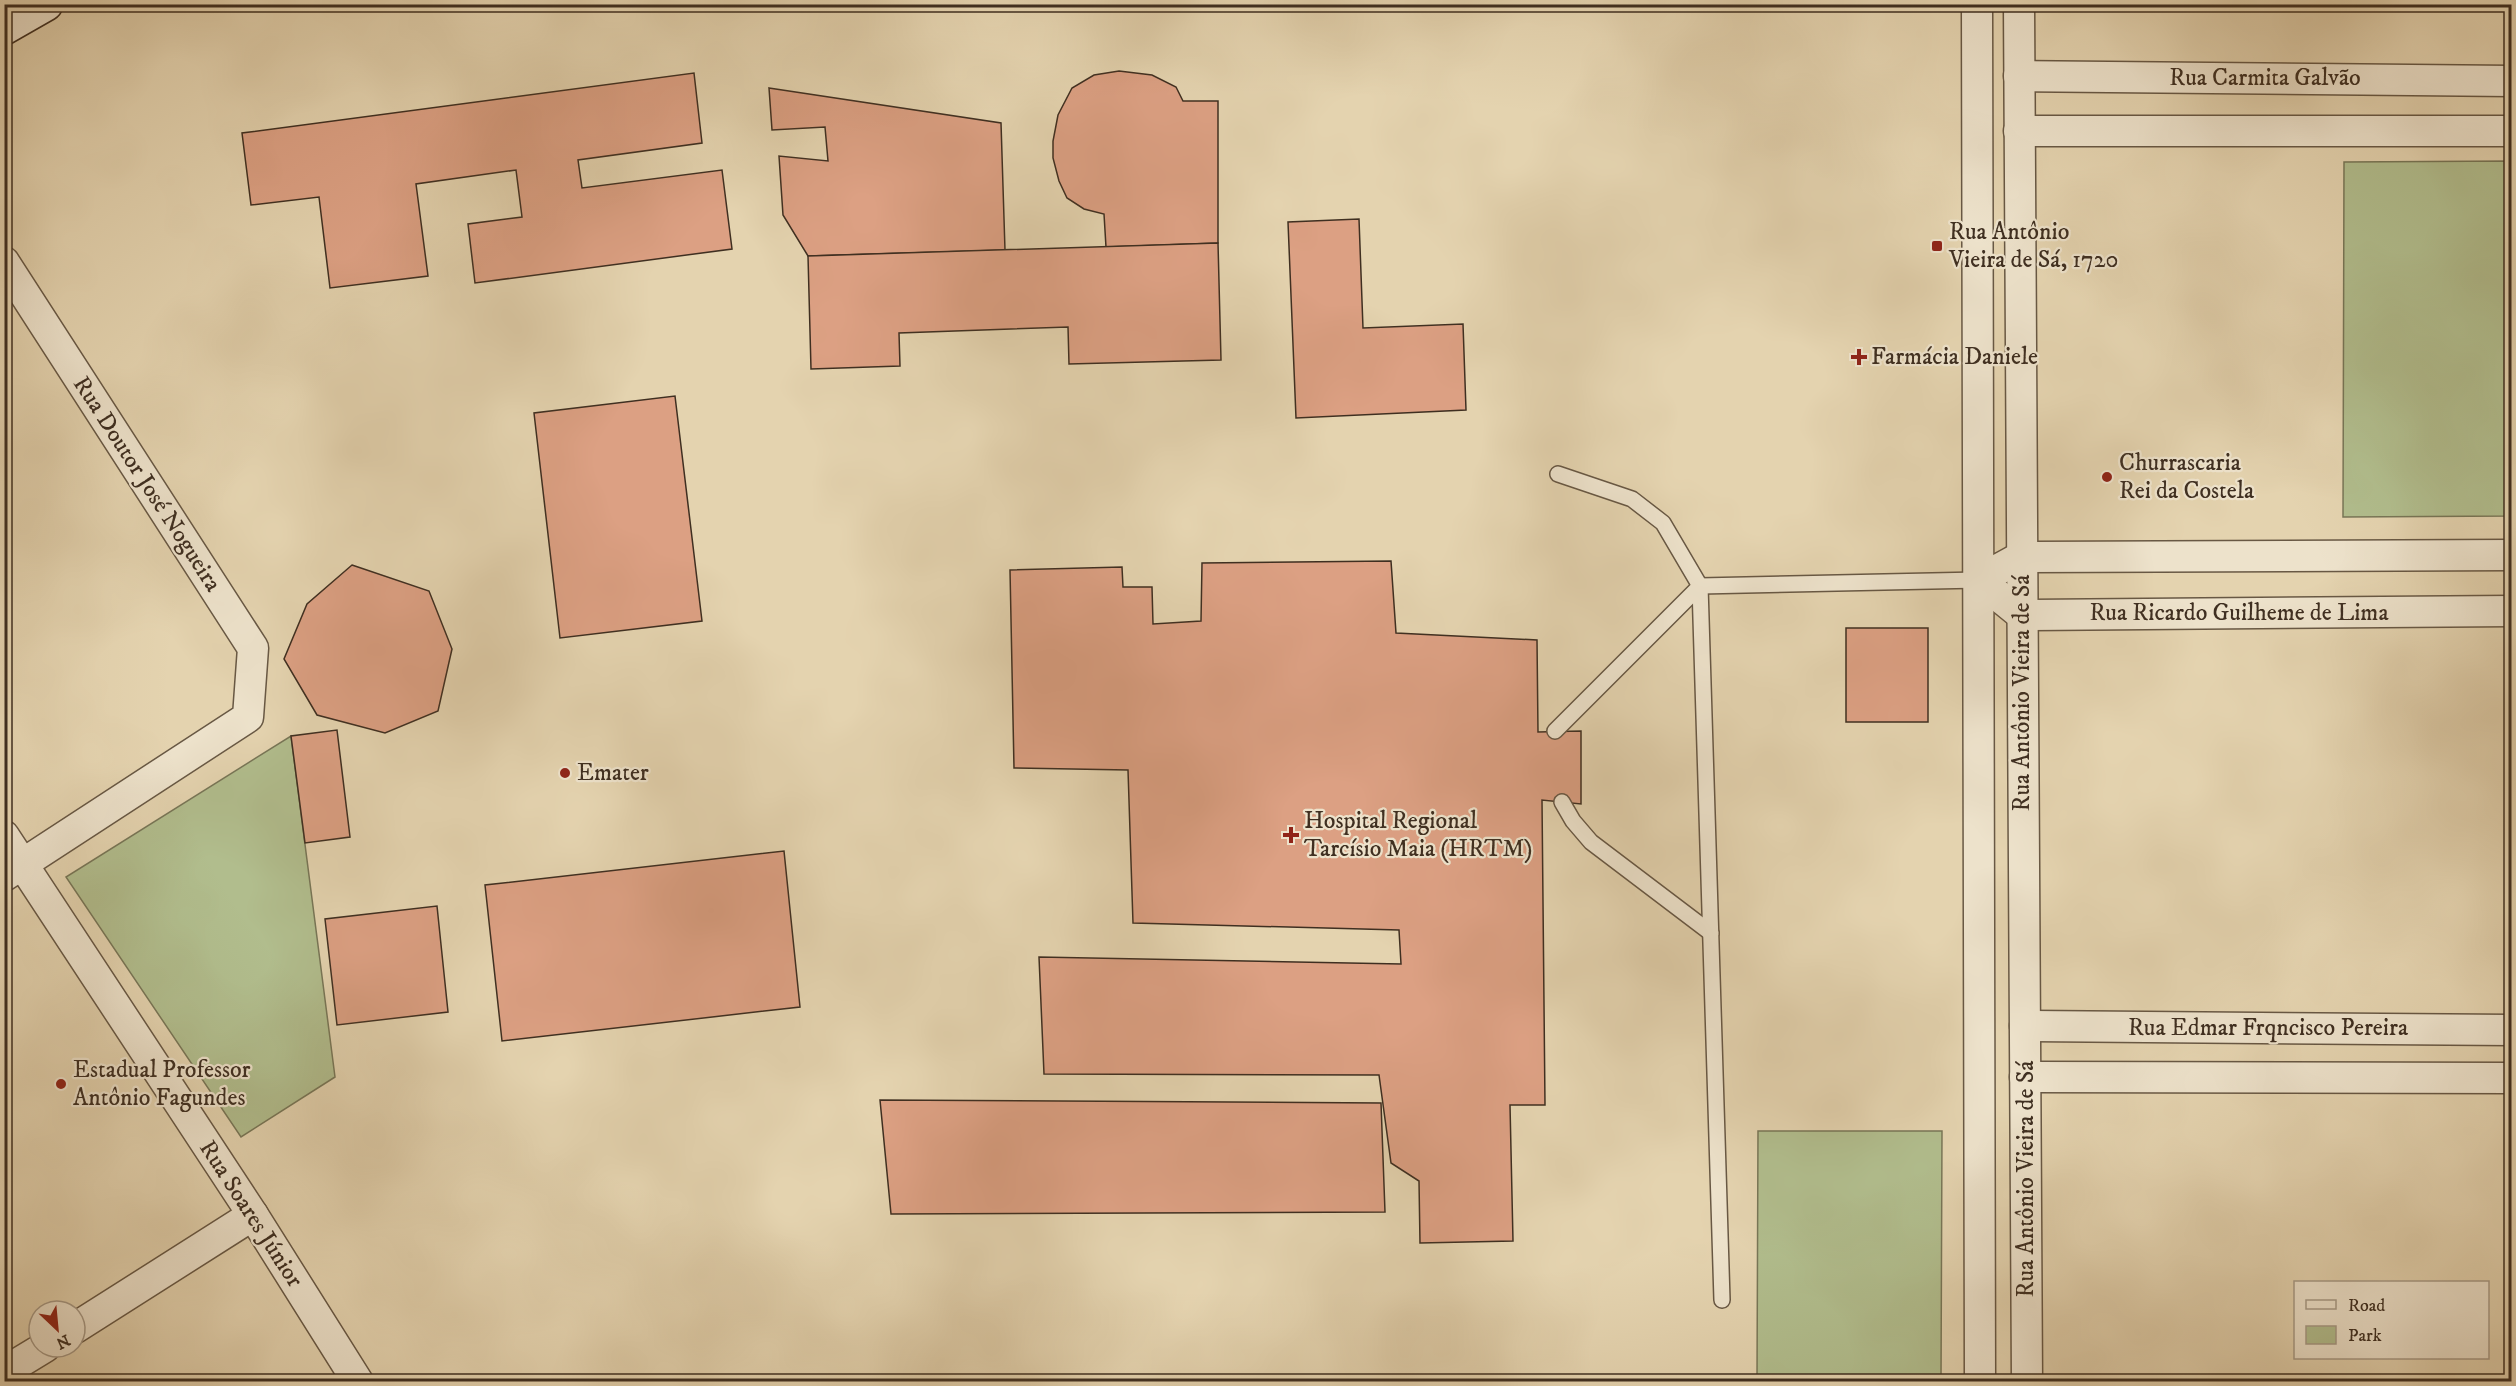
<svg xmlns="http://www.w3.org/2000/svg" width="2516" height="1386" viewBox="0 0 2516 1386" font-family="'IM FELL DW Pica',serif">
  <rect width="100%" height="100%" fill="#e4d3af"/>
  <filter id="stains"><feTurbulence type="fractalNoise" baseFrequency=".00333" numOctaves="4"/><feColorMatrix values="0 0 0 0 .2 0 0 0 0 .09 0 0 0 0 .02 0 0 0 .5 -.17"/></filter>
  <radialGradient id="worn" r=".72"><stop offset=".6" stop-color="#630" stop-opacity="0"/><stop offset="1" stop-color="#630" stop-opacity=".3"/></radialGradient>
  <g fill="#b1bd8d" stroke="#787657" stroke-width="1.5">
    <path d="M2511,161v355l-168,1 1,-355z"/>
    <path d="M291,736l44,341 -94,60 -175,-260z"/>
    <path d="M1758,1131h184l-1,250h-184z"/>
  </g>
  <g fill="#dca083" stroke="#3f2f21" stroke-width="1.5">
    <path d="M1119,71l33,4 24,12 7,14h35v142l-112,4 -2,-33 -20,-5 -17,-11 -8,-17 -6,-23v-17l5,-26 14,-27 22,-13z"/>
    <path d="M694,73l8,70 -124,17 4,28 140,-18 10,79 -257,34 -7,-59 54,-7 -6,-47 -100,14 12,92 -98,12 -11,-91 -68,8 -9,-72z"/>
    <path d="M769,88l232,35 4,127 -197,6 -25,-41 -4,-59 49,5 -3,-34 -53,3z"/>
    <path d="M1359,219l4,109 100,-4 3,86 -170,8 -8,-196z"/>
    <path d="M1218,243l3,117 -152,4 -1,-37 -169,6 1,33 -89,3 -3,-113z"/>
    <path d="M675,396l27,225 -142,17 -26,-225z"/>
    <path d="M1391,561l5,72 141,7 1,92 43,-1v73l-39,-4 3,305h-35l3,136 -93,2 -1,-62 -28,-18 -12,-88 -335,-1 -5,-117 362,7 -2,-34 -266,-7 -5,-153 -114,-2 -4,-198 112,-3 1,20h29l1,37 48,-3 1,-58z"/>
    <path d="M352,565l77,26 23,58 -14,62 -53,22 -68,-18 -33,-56 23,-55z"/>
    <rect x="1846" y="628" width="82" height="94"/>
    <path d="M337,730l13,107 -45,6 -14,-107z"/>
    <path d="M784,851l16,156 -298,34 -17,-156z"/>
    <path d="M437,906l11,106 -111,13 -12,-106z"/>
    <path d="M880,1100l501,3 4,109 -494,2z"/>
  </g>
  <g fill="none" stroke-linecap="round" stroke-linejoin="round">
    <g stroke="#685844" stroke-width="18">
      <g id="lane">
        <path d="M1558,474l74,25 31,24 37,63 22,714"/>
        <path d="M1700,586l279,-6"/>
        <path d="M1555,731l145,-145"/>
        <path d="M1562,802l11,19 18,21 120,91"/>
      </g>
    </g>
    <g stroke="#685844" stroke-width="33">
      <g id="street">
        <path d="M1977,4l3,1378"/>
        <path d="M2019,4l8,1378"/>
        <path d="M2019,76l493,5"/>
        <path d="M2019,131h493"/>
        <path d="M4,262l249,386 -5,69 -244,159"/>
        <path d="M1979,580l43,35 490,-4"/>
        <path d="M1979,580l42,-23 491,-2"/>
        <path d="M4,836l249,379 105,167"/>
        <path d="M2025,1026l487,4"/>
        <path d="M2025,1077l487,1"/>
        <path d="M75,1328l178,-113"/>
        <path d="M4,1372l41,-25"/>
      </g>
    </g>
    <g stroke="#3f2f21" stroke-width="36">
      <path id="secondary" d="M4,28l42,-24"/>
    </g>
    <use href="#lane" stroke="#ede2cb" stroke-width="15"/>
    <use href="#street" stroke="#ede2cb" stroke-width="30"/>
    <use href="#secondary" stroke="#ede2cb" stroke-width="33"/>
  </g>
  <g fill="#8f2418" stroke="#ede2cb" stroke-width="2">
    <rect x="1931" y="240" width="12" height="12" rx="3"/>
    <path d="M1856 348h6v6h6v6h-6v6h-6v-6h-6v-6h6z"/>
    <circle cx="2107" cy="477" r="6"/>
    <circle cx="565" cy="773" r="6"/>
    <path d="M1288 826h6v6h6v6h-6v6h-6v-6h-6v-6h6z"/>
    <circle cx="61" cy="1084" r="6"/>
  </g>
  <g text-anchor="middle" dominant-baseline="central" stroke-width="4.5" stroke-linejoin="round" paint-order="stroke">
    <g font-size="24" fill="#3f2f21" stroke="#ede2cb">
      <text x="2265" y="78">Rua Carmita Galvão</text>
      <text transform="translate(147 484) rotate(57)">Rua Doutor José Nogueira</text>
      <text x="2239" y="613">Rua Ricardo Guilheme de Lima</text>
      <text transform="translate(2022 693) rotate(-90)">Rua Antônio Vieira de Sá</text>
      <text x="2268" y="1028">Rua Edmar Frqncisco Pereira</text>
      <text transform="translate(2026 1179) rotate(-90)">Rua Antônio Vieira de Sá</text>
      <text transform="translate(251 1214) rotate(57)">Rua Soares Júnior</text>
    </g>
    <g font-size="24" fill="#3f2f21" stroke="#ede2cb" text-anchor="start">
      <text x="1949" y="232">Rua Antônio<tspan x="1949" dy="28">Vieira de Sá, 1720</tspan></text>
      <text x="1871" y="357">Farmácia Daniele</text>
      <text x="2119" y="463">Churrascaria<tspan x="2119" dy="28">Rei da Costela</tspan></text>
      <text x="577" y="773">Emater</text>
      <text x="1304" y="821">Hospital Regional<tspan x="1304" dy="28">Tarcísio Maia (HRTM)</tspan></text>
      <text x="73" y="1070">Estadual Professor<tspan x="73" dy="28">Antônio Fagundes</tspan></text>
    </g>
  </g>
  <rect width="2516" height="1386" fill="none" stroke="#e4d3af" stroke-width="24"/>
  <rect x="6" y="6" width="2504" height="1374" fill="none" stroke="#3f2f21" stroke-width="3"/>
  <rect x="12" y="12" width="2492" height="1362" fill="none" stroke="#3f2f21" stroke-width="1.5"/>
  <rect x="2294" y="1281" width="195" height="78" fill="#ede2cb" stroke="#a79a87" stroke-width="1.5"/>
  <rect x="2306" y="1300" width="30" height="9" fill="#ede2cb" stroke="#a79a87" stroke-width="1.5"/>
  <text x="2348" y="1311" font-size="18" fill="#3f2f21">Road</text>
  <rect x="2306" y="1326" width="30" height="18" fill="#b1bd8d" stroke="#a79a87" stroke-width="1.5"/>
  <text x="2348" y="1341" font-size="18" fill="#3f2f21">Park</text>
  <g transform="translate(57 1329) rotate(154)"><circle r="28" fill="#ede2cb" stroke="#a79a87" stroke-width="1.5"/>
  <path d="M0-4.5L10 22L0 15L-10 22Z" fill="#8f2418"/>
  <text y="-9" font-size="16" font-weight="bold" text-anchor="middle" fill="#3f2f21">N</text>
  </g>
  <rect width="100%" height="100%" filter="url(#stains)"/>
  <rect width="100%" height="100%" fill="url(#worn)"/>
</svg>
